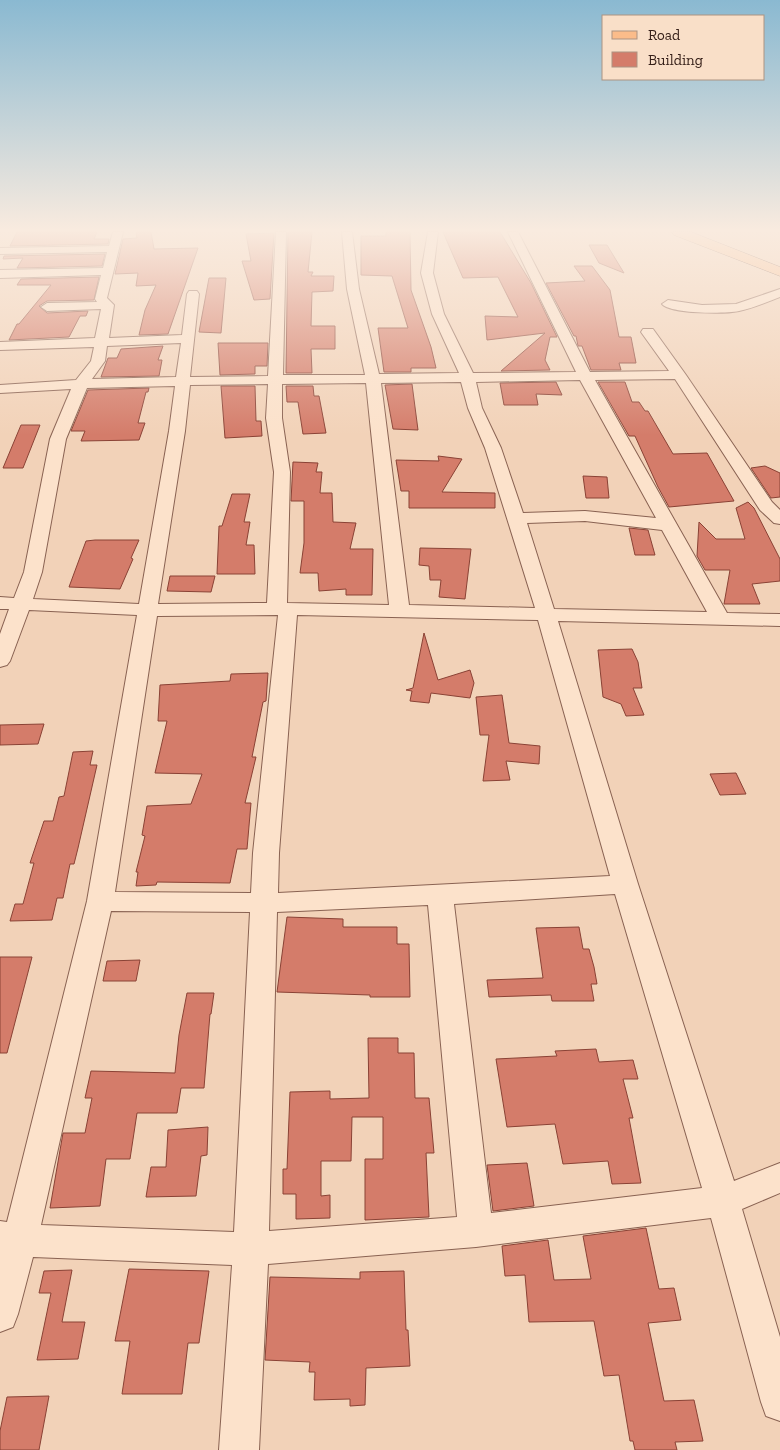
<svg xmlns="http://www.w3.org/2000/svg" width="780" height="1450" viewBox="0 0 780 1450" font-family="'Zilla Slab',serif">
  <rect width="100%" height="100%" fill="#f2d2b8"/>
  <g fill="#d47c6a" stroke="#8a4235">
    <path d="M17,232h80l-3,7h15l-1,5 -98,2z"/>
    <path d="M136,232h15l3,17 44,-1 -30,86 -29,1 6,-25 11,-25 -20,1 2,-13 -23,1 8,-35 14,-1z"/>
    <path d="M288,232h24l-4,40h5l-2,4h23l-1,15 -21,1 -1,34h24v23h-24l1,24h-26z"/>
    <path d="M386,232h24l1,58 20,57 5,21h-25v4h-27l-6,-44h30l-16,-52 -31,-1v-39h25z"/>
    <path d="M443,232h57l31,51 26,54h-7l-5,23 5,10 -49,1 44,-38 -58,7 -2,-24 33,1 -20,-40 -35,1z"/>
    <path d="M274,233l-4,66 -16,1 -12,-39h9l-5,-27z"/>
    <path d="M589,245h18l17,28 -25,-10z"/>
    <path d="M105,254l-3,12 -85,2 6,-10 -20,1 1,-3z"/>
    <path d="M574,266h18l18,24 9,47h12l5,26h-17l2,7h-30l-9,-24h-4l-2,-10h-2l-28,-53 39,-2z"/>
    <path d="M99,277l-5,23 -47,1 -8,5 8,7 41,-2 -2,5h-6l-11,21 -60,3 8,-16h2l32,-39h-34l4,-6z"/>
    <path d="M209,278h17l-5,55 -22,-1z"/>
    <path d="M218,343h50l-1,23h-12v8l-35,1z"/>
    <path d="M163,346l-5,14h4l-3,16 -58,1 7,-19h9l4,-9z"/>
    <path d="M556,382l6,13 -26,-1 2,11h-34l-4,-22z"/>
    <path d="M598,382h27l7,20h7l6,9h3l25,43 34,-1 27,48 -65,6 -11,-20 -23,-51h-6z"/>
    <path d="M412,384l6,46 -25,-1 -8,-44z"/>
    <path d="M221,386h34l1,35h5l1,15 -37,2z"/>
    <path d="M286,386h27l1,10h5l7,37 -23,1 -5,-32h-11z"/>
    <path d="M149,388l-1,4h-2l-8,31h7l-6,17 -58,1 4,-10h-14l17,-41z"/>
    <path d="M21,425h19l-17,43h-20z"/>
    <path d="M438,456l24,3 -20,33 53,1v15h-86v-17h-8l-5,-31 43,1z"/>
    <path d="M293,462l25,1 -2,9h6l-2,21h12l1,29 23,1 -6,26h23l-1,46h-26v-6l-27,2 -1,-18h-18l4,-30v-42h-13z"/>
    <path d="M765,466l15,7v24l-9,1 -20,-30z"/>
    <path d="M583,476l24,1 2,21h-23z"/>
    <path d="M232,494h18l-6,28h6l-4,23h8l1,29h-38l2,-48h3z"/>
    <path d="M748,502l6,6 26,51v22l-28,3 8,20h-36l6,-34h-25l-8,-14 2,-34 17,17h29l-9,-31z"/>
    <path d="M629,528l19,2 7,25h-20z"/>
    <path d="M95,540h44l-8,18 2,1 -13,30 -51,-2 17,-46z"/>
    <path d="M420,548l51,1 -6,50 -26,-2 2,-17h-11l-1,-14 -10,-1z"/>
    <path d="M170,576h45l-4,16 -44,-1z"/>
    <path d="M424,633l14,47 32,-10 4,13 -4,15 -39,-5 -2,10 -19,-2 2,-10 -6,-1 7,-2z"/>
    <path d="M632,649l6,13 4,26h-9l11,27 -18,1 -5,-12 -18,-7 -5,-47z"/>
    <path d="M268,673l-2,28 -3,1 -11,55h4l-11,46h6l-4,46h-10l-7,34 -73,-1 -1,3 -20,1 2,-14h-2l9,-36 -3,-1 5,-29 44,-2 11,-30 -47,-1 12,-52h-9l2,-36 70,-4 1,-7z"/>
    <path d="M502,695l7,48 31,3 -1,18 -33,-3 4,19 -27,1 6,-46h-9l-4,-38z"/>
    <path d="M44,724l-6,20 -38,1v-20z"/>
    <path d="M93,751l-3,14h7l-19,83 -4,16h-4l-7,34h-6l-5,22 -42,1 5,-17h8l11,-41h-4l14,-42h9l6,-24 5,-1 9,-44z"/>
    <path d="M736,773l10,21 -26,1 -10,-21z"/>
    <path d="M287,917l56,2v8h54v17h12l1,53h-40v-2l-93,-3z"/>
    <path d="M579,927l4,22h6l5,18 3,17h-6l3,17h-42l-1,-6 -62,2 -2,-17 56,-2 -7,-50z"/>
    <path d="M0,957h32l-25,96h-7z"/>
    <path d="M140,960l-4,21h-33l4,-20z"/>
    <path d="M187,993h27l-3,21h-1l-6,74h-23l-4,25h-40l-7,46h-24l-6,47 -50,2 13,-75h22l7,-35h-7l6,-27 84,2 4,-38z"/>
    <path d="M368,1038h30v15h16l1,45h14l5,55h-8l3,64 -64,3v-61h18v-42h-31l-1,44h-30v35l9,-1v23l-34,1v-25h-13v-25h4l3,-77 40,-1v8l39,-1z"/>
    <path d="M596,1049l3,13 34,-2 5,19h-15l10,39h-4l12,65 -29,1 -4,-23 -45,3 -8,-40 -48,3 -11,-68 61,-3 -2,-5z"/>
    <path d="M208,1127l-1,28 -6,1 -5,40 -50,1 5,-30h15l2,-37z"/>
    <path d="M527,1163l7,43 -41,5 -6,-46z"/>
    <path d="M646,1228l13,61 15,-1 7,32 -33,3 16,78 30,-1 9,41 -28,1 2,8h-42l-2,-9h-3l-11,-66 -15,1 -10,-55 -65,1 -4,-47 -20,1 -3,-30 46,-6 6,40 37,-1 -8,-43z"/>
    <path d="M129,1269l80,2 -10,72h-11l-6,51h-60l8,-53h-15z"/>
    <path d="M72,1270l-10,52h23l-7,37 -41,1 14,-67h-12l5,-22z"/>
    <path d="M404,1271l2,59h2l2,36 -44,2 -1,37 -15,1v-7l-36,1 1,-28h-6l1,-10 -45,-2 5,-83 90,2v-7z"/>
    <path d="M49,1396l-10,54h-39v-19l7,-34z"/>
  </g>
  <g fill="none" stroke-linecap="round" stroke-linejoin="round">
    <g stroke="#896252" stroke-width="2">
      <g id="minor">
        <path d="M113,232h10l-16,66 7,7 -5,33 73,-3 5,-41 2,-3h8l2,3 -9,83 78,-1 8,-144h10l-3,143h82l-18,-86 -5,-57h10l7,57 20,85 80,-1 -27,-59 -11,-41 7,-41h10l-5,41 11,41 29,59 103,-1 -68,-140h10l72,140 79,-1 -28,-39 2,-3h10l33,46 86,127 8,8v14l-6,-1 -14,-13 -85,-131 -80,1 132,233 53,1v12l-222,-5 80,263 96,297 46,-18v30l-38,16 38,128v84l-14,-5 -5,-14 -50,-184 -235,29 -208,17 -9,186h-40l13,-185 -199,-8 -15,57 -5,13 -13,5v-111l7,1 80,-321 50,-286 -108,-5 -19,51 -3,4 -7,2v-33l9,-25h-9v-12l14,1 10,-26 26,-133 21,-50 -71,4v-8l76,-5 15,-19 3,-14 -94,3v-8l95,-4 6,-29 -54,2 -6,-4 6,-4 50,-1 -2,-3 6,-24 -101,3v-8l103,-2 4,-16 -107,2v-6l109,-2zM181,343l-5,34 -84,2 13,-18 2,-15zM580,380l76,138 -71,-7 -62,2 -22,-65 -19,-40 -6,-26zM461,382l7,26 17,40 50,160 -126,-3 -28,-222zM366,383l23,222 -102,-2 3,-131 -8,-54v-34zM268,384l-2,34 8,54 -7,131 -109,1 27,-173 5,-46zM175,386l-6,45 -30,173 -106,-5 9,-27 24,-133 21,-51zM585,521l77,9 45,82 -153,-3 -27,-86zM278,615l-25,238 -2,40 -136,-1 42,-276zM297,615l241,5 72,256 -332,17 1,-40zM615,894l87,294 -211,25 -37,-309zM428,905l29,312 -188,14 8,-319zM111,911l139,1 -16,320 -193,-7z"/>
        <path d="M780,289v8c-13,5 -27,11 -41,14 -14,3 -68,3 -77,-7l6,-4 34,5 34,-1z"/>
      </g>
    </g>
    <g stroke="#553127" stroke-width="1">
      <path id="major" d="M672,232h19l89,35v9l-106,-41z"/>
    </g>
    <use href="#minor" fill="#fce2cb" fill-rule="evenodd"/>
    <use href="#major" fill="#fbbc8a" fill-rule="evenodd"/>
  </g>
  <linearGradient id="sky" x2="0" y2="1"><stop stop-color="#8ab9d1"/><stop offset="0.53" stop-color="#f9ebdf"/><stop offset="1" stop-color="#f9ebdf" stop-opacity="0"/></linearGradient>
  <rect width="780" height="435" fill="url(#sky)"/>
  <rect x="602" y="15" width="162" height="65" fill="#f9dfc8" stroke="#ab9382"/>
  <rect x="612" y="31" width="25" height="8" fill="#fbbc8a" stroke="#ab9382"/>
  <text x="648" y="40" font-size="15" fill="#362019">Road</text>
  <rect x="612" y="52" width="25" height="15" fill="#d47c6a" stroke="#ab9382"/>
  <text x="648" y="65" font-size="15" fill="#362019">Building</text>
</svg>
